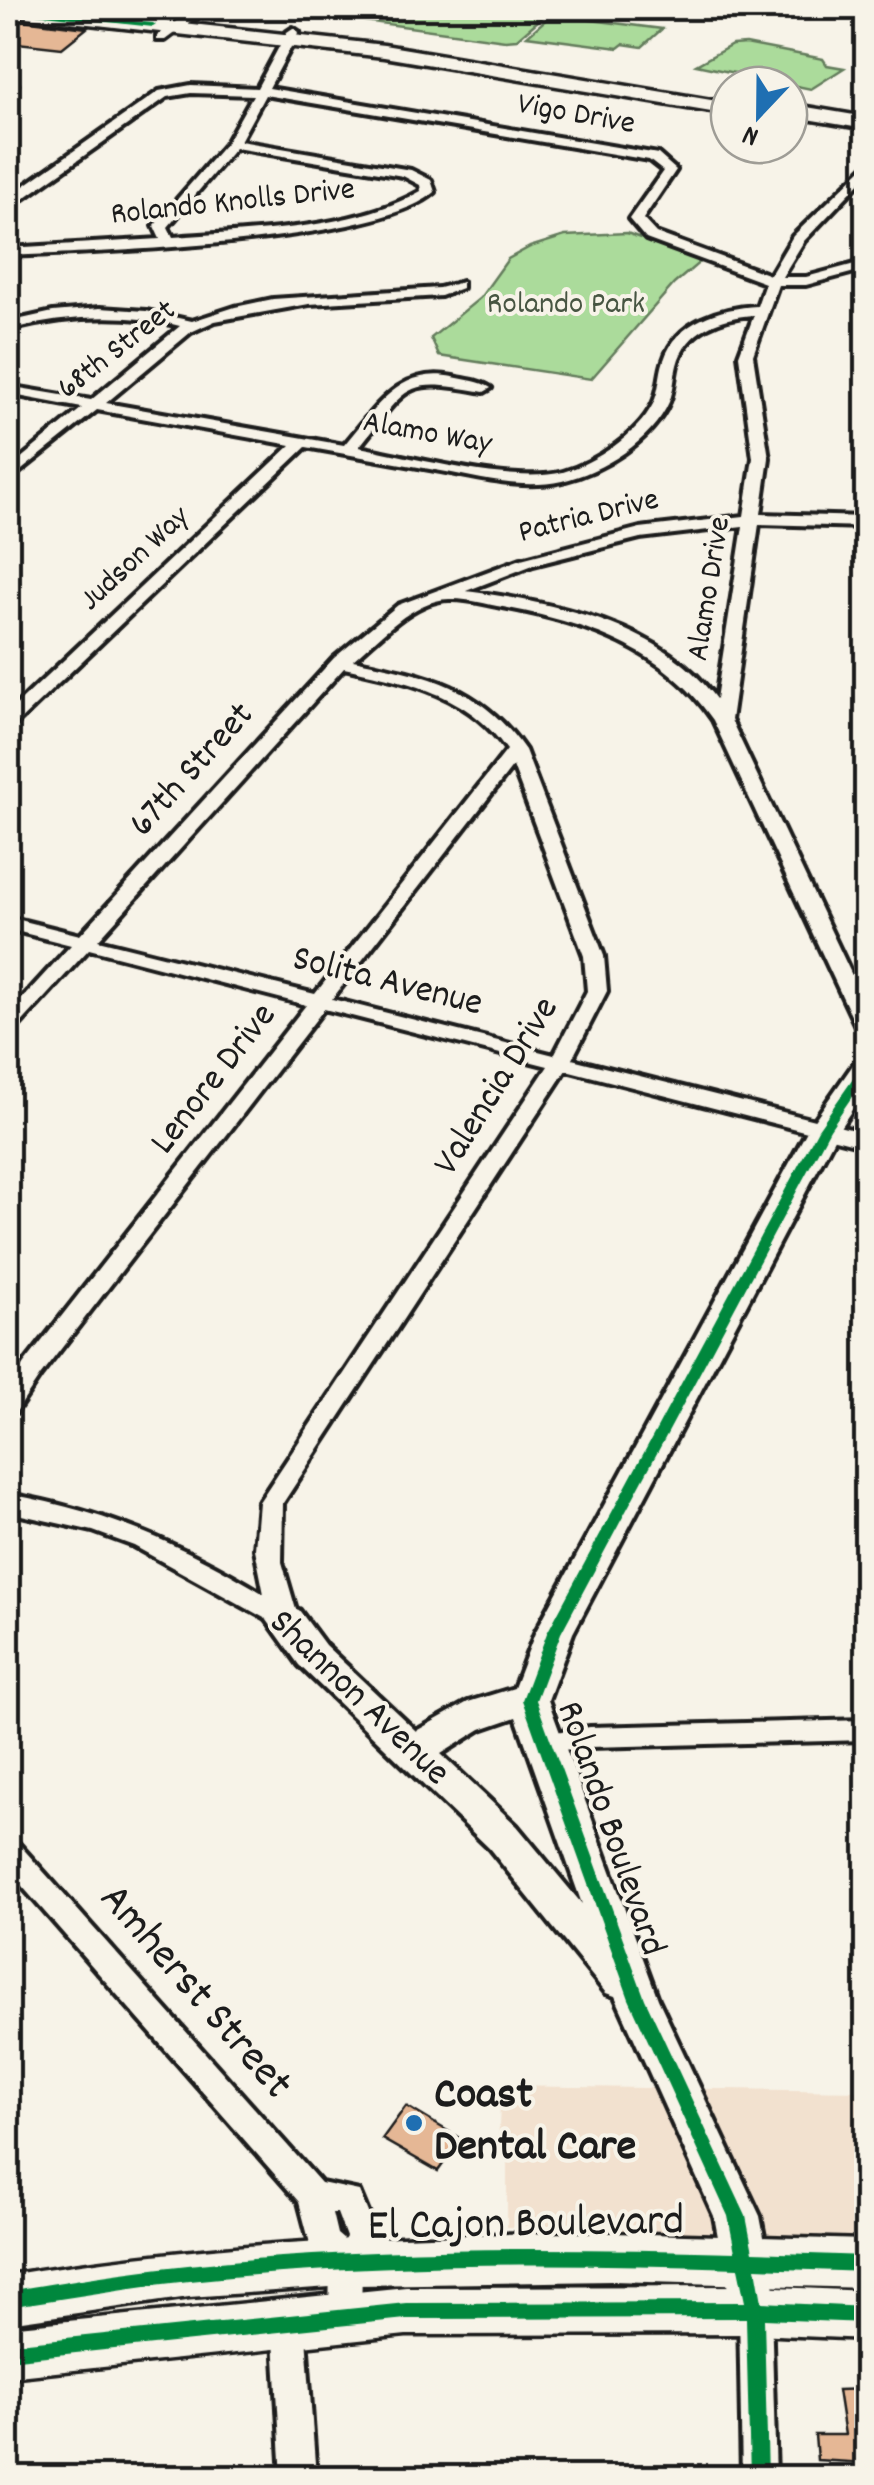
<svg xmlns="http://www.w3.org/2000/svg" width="874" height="2485" viewBox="0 0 874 2485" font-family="Dekko,sans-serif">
  <rect width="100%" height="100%" fill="#f7f3e8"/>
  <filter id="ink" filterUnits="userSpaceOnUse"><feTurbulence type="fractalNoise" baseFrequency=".01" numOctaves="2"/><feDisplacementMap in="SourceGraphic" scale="20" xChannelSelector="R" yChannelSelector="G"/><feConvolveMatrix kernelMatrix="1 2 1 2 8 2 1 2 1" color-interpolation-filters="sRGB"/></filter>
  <g filter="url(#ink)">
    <path fill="#f2e1cf" d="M501,2086l365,5v146l-359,-10v-80l-9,-1z"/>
    <g fill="#abdb9b" stroke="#647c5c" stroke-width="2.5">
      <path d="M381,8h123l42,6 -29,25 -12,1 -141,-19z"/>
      <path d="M551,15l111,14 -20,18 -19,-3 -5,4 -91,-12z"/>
      <path d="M746,44l77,15 4,6 17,3 -33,21 -115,-24 36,-20z"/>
      <path d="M627,233l74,28 -27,23 -83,95 -152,-23 -8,-18 49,-40 28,-39 22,-12 35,-11z"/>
    </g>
    <g fill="#e5b795" stroke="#1c1c1c" stroke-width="2.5">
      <path d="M22,20l65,8 -25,20 -54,-6v-10z"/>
      <path d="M406,2106l55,33 -23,32 -56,-32z"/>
      <path d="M866,2389v74l-49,-3 -2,-25h30l-7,-45z"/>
    </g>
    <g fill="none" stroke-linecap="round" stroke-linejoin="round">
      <g stroke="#1c1c1c" stroke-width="8">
        <g id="street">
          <path d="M195,8h13l-43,32h-8v-4z"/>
          <path d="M749,8h15l2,2 -6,3z"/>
          <path d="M293,28l6,4 -30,56 389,66 18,16 -33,49 13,14 114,42 23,-39 73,-71v11l-62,65 -22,36h24l60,-16v8l-60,16h-28l-25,70 16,103 -8,56 105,3v10l-107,-3 -28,196 135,285v27l-10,-6 -143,-306c-48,-71 -129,-98 -210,-113 -17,-3 -37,-9 -54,-8 -36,1 -70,39 -96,61 73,15 127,25 172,90l79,206 3,35 -35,68 294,74v14l-300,-77 -283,433 -1,59 17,58 -4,7 -9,3 -152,-84 -41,-15 -85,-19v-18c97,17 172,49 256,100l-9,-45 4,-47 289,-436 -224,-57 -284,367 -24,36 -8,2v-26l16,-24 282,-359 -217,-56 -74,81 -7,2v-18l63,-69 -63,-16v-12l72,18 254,-277 64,-53 123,-46 119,-31 104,-12 9,-58 -14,-103 15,-40c-33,2 -68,15 -77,50 -3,12 -3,25 -8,37 -17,39 -67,70 -107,79 -40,9 -82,-3 -121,-10 -45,-8 -90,-16 -135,-24l-292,279 -6,1v-14l283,-268 -194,-35 -89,71v-12l74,-61 -74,-14v-8l83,14 89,-74c-57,-14 -115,-10 -172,4v-8l45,-10 47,-4 46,3 46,10 43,-14 38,-8 166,-11 23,-6v6l-21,8 -132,8 -94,17 -24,11 -85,71 238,42c32,-37 55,-79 109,-68 13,3 28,4 38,11l-7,4c-81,-15 -75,-7 -125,55 53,10 154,38 204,25 32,-9 75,-38 90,-68 7,-14 6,-30 11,-44 13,-39 56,-52 93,-54l8,-23 -119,-44 -17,-20 34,-48 -14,-11 -384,-65 -25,46 171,29 20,10 4,12c-59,52 -341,60 -427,64v-8l152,-9 -6,-13 72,-83 27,-48 -62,-2 -24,4 -154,109 -5,1v-10l151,-106 32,-6 66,3 30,-56zM235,148l168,28 17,9 1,6c-68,39 -171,40 -248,46l-5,-10zM743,526l-27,173c-52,-75 -165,-97 -250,-108l67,-26 107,-27zM344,668c63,14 124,25 163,82l-192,244 -217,-54zM513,766l71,190 3,35 -33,64 -222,-56z"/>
          <path d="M8,80l9,5 -9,6z"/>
          <path d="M866,1720v20l-276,7 -46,5 -10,-3 -3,-7 3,-7 56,-8z"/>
          <path d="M8,1840l10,3 303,340 38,8 20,48 -17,28 -1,48 -5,10 -11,5 -11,-5 -5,-10 1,-47 -18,-17 -13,-49 -291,-332zM332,2213h5l9,24 -2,3 -7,-6z"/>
          <path d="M755,2295l11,5 5,10 5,168h-34l-3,-168 5,-10z"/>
          <path d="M289,2307l11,5 5,10 11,156h-34l-9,-156 5,-10z"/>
        </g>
      </g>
      <g stroke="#1c1c1c" stroke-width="8">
        <path id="secondary" d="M866,1059v30l-27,40 -266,504 -25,67 110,299 102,217 18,94 -7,15 -16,6 -16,-6 -7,-15 -18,-94 -99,-220 -9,-3 -117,-145 -190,-183 -32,-45 6,-10 13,-4 13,4 26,35 91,86 52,-29 46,-14 21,-55 273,-504 47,-67zM516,1717l66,187 -65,-78 -76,-72 40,-25z"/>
      </g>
      <g stroke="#1c1c1c" stroke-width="7">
        <g id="primary">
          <path d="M8,8h38l338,37 345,58v12l-345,-58 -376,-42z"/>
          <path d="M789,104l77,13v12l-77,-13z"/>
          <path d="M612,2233l254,7v48l-254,-7 -254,4 -169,12 -181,26v-48c200,-33 401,-42 604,-42z"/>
          <path d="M755,2286l111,5v48l-111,-5 -349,1 -398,42v-50l398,-40z"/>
        </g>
      </g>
      <use href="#street" fill="#f7f3e8" fill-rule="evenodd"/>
      <use href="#secondary" fill="#f7f3e8" fill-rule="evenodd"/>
      <use href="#primary" fill="#f7f3e8" fill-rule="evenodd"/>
      <g stroke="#f7f3e8" stroke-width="7">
        <g id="cycleway">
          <path d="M8,8l145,15 3,2 -3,2 -145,-16z"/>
          <path d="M866,1065v11l-36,53 -269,504 -25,67 109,299 101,217 7,36 113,4v16l-110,-4 6,34 104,5v16l-102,-4 4,159h-18l-4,-160 -340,1 -398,41v-16l398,-41 339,-1 -7,-34c-183,-6 -367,-6 -549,13 -60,6 -121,17 -181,26v-16c59,-10 120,-20 180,-26 181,-19 365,-18 547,-13l-7,-36 -99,-217 -107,-299 25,-67 271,-504 44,-63z"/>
        </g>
      </g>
      <use href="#cycleway" fill="#00873e" fill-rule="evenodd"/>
    </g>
  </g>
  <circle fill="#1f6fb2" stroke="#f7f3e8" stroke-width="4" cx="414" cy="2123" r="10"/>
  <g text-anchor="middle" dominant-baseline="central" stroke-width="8" stroke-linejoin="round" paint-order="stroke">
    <g font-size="32" fill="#1c1c1c" stroke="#f7f3e8">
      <text transform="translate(576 116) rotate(10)">Vigo Drive</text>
      <text transform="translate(233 204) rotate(-6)">Rolando Knolls Drive</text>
      <text transform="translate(118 351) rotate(-38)">68th Street</text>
      <text transform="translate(427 435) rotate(10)">Alamo Way</text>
      <text transform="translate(589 518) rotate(-14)">Patria Drive</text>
      <text transform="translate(136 560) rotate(-43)">Judson Way</text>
      <text transform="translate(711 589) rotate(-81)">Alamo Drive</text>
    </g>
    <g font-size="32" fill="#475542" stroke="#f7f3e8">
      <text x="566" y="306">Rolando Park</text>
    </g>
    <g font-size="38" fill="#1c1c1c" stroke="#f7f3e8">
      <text transform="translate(193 771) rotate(-48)">67th Street</text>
      <text transform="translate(387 983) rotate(14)">Solita Avenue</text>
      <text transform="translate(215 1080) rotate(-52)">Lenore Drive</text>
      <text transform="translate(498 1087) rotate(-58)">Valencia Drive</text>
      <text transform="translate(358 1699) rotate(44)">Shannon Avenue</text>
      <text transform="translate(609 1829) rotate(71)">Rolando Boulevard</text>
    </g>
    <g font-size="45" fill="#1c1c1c" stroke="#f7f3e8">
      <text transform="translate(194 1993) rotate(49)">Amherst Street</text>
      <text transform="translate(526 2226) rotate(-1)">El Cajon Boulevard</text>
    </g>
    <g font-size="45" font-weight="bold" fill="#1c1c1c" stroke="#f7f3e8" text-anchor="start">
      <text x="434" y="2097">Coast<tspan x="434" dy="52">Dental Care</tspan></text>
    </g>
  </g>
  <rect width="874" height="2485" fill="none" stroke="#f7f3e8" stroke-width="40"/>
  <rect x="20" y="20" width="834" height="2445" fill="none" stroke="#1c1c1c" stroke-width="4" filter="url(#ink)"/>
  <g transform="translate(759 115) rotate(202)"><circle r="48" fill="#f7f3e8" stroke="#9f9d96" stroke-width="2.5"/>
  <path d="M0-8L18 38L0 25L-18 38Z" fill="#1f6fb2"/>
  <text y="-15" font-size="28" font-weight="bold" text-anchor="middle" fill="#1c1c1c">N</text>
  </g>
</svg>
